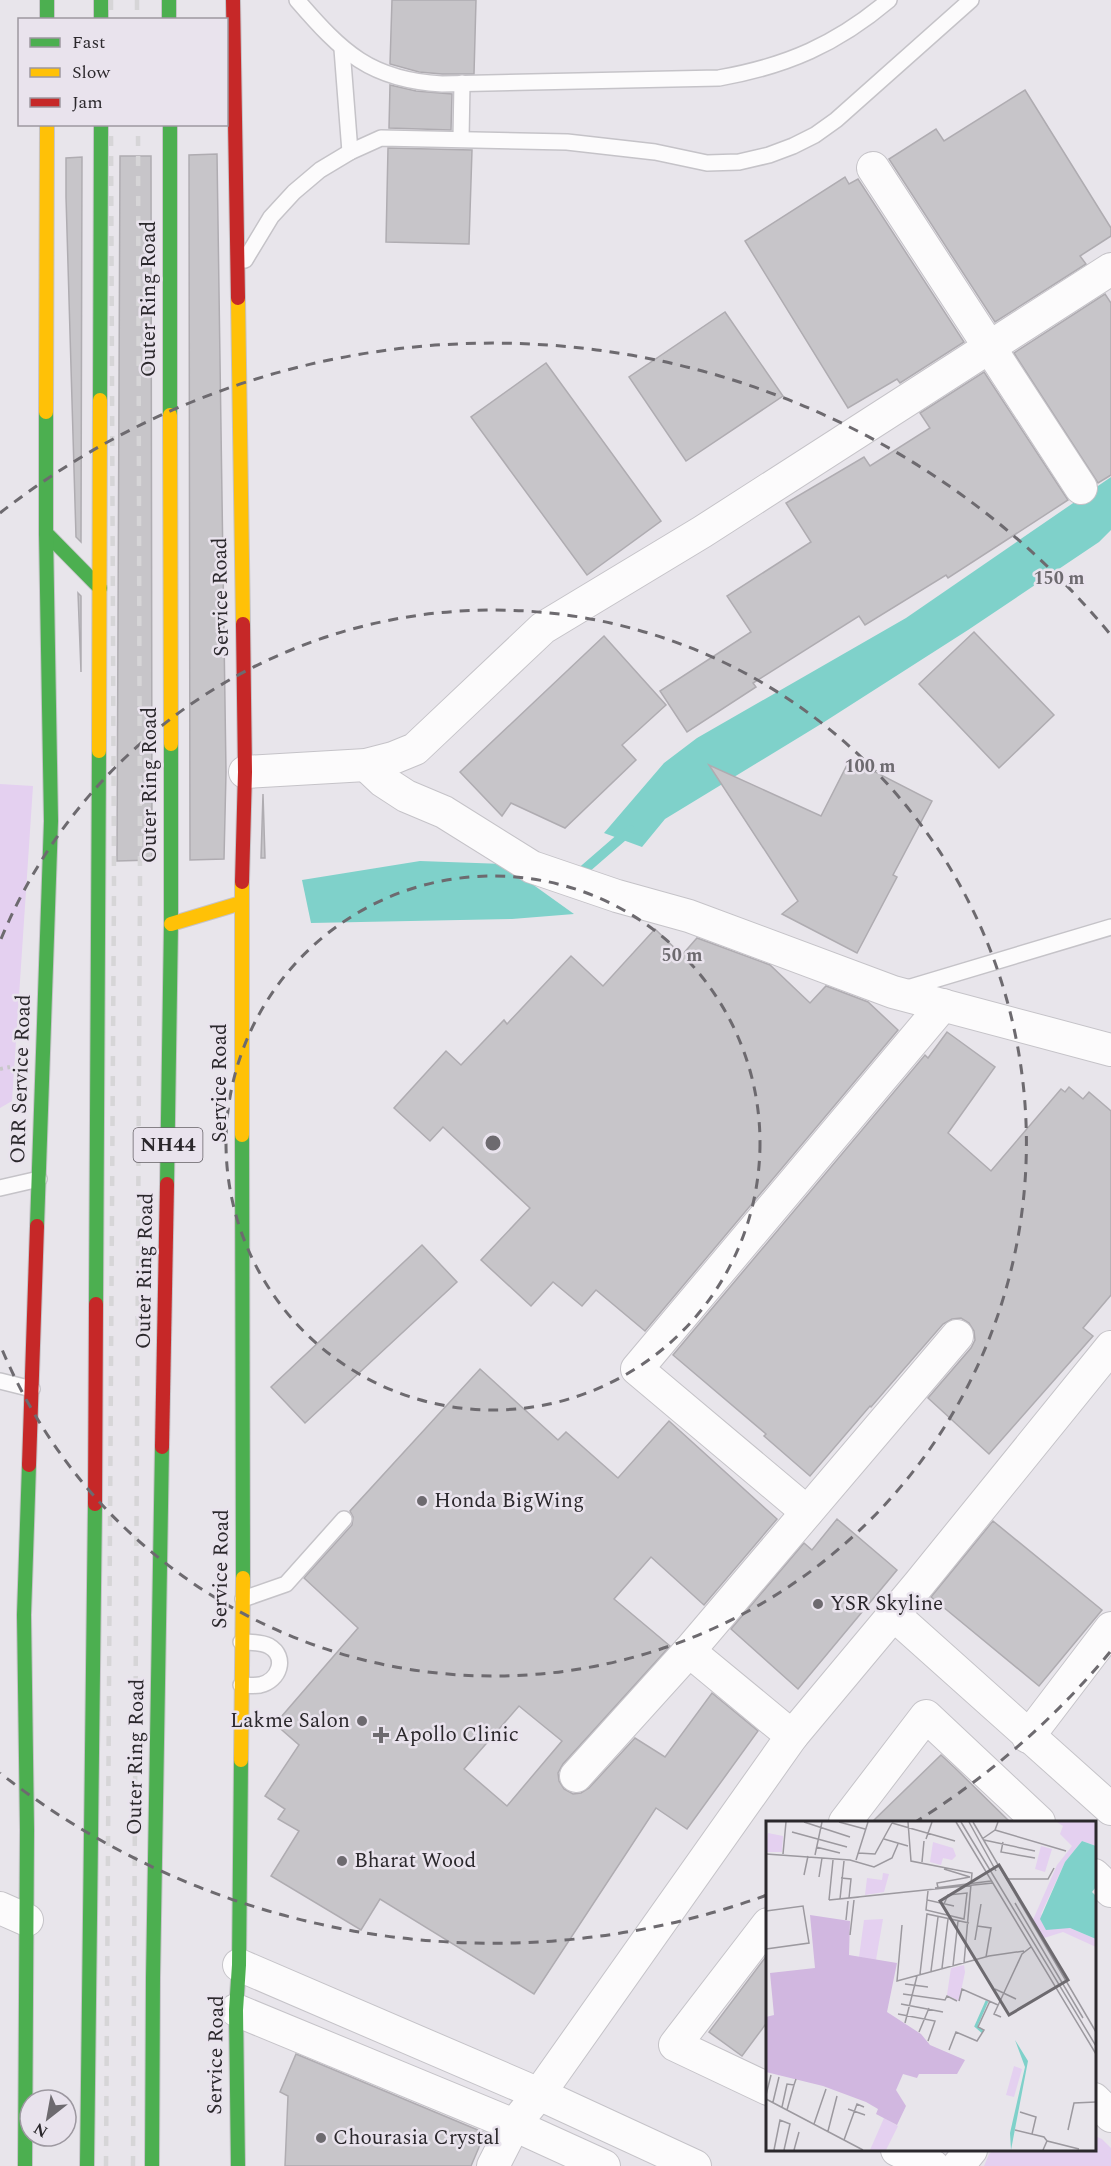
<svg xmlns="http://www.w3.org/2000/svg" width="1111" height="2166" viewBox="0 0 1111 2166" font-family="Spectral,serif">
  <rect width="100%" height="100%" fill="#e8e5eb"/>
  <g fill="#e4d0f0">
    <path d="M0,784l33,2 -21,315 -12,7z"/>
    <path d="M1095,2136l7,3 9,9v18h-127l5,-12 5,-4h100z"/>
  </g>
  <g fill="#7fd1ca">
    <path d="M1111,477v53l-12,12 -131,88 -147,94 -156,95 -23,28 -38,-14 60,-70 33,-25 209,-120z"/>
    <path d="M420,861l84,3 70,50 -62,5 -201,4 -9,-43z"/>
  </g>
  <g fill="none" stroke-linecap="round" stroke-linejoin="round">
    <path stroke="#7fd1ca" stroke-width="10" d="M575,875h3l52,-45"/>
  </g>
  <g fill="#c7c5c9" stroke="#afacb1" stroke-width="1.5" fill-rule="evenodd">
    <path d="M392,0h84l-2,74h-32l-23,-2 -29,-8z"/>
    <path d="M390,85l26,6 36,3 -1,36 -62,-2z"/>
    <path d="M1025,90l86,138v8l-31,20 6,8 -91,58 -106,-163 47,-30 8,12z"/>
    <path d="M388,148l84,2 -3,94 -83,-2z"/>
    <path d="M217,154l9,618 -2,87 -34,1 -1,-705z"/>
    <path d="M120,156h31l1,704 -35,1z"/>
    <path d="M82,157l-1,385 -5,-5 -10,-340v-39z"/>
    <path d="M845,177l4,7 9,-5 106,163 -64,41 -3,-4 -49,29 -103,-167z"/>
    <path d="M1105,294l6,9v172l-13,8 -84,-130z"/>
    <path d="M725,312l58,84 -97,65 -57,-84z"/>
    <path d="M546,363l115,158 -74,54 -116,-158z"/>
    <path d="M984,372l84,128 -120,78 -2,-3 -81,50 -6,-9 -106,67 3,4 -69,45 -27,-41 91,-59 -24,-36 84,-54 -25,-39 78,-46 6,9 60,-38 -10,-15z"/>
    <path d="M78,593l3,3v76z"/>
    <path d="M974,632l80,83 -55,53 -80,-84z"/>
    <path d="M604,636l62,69 -44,40 14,15 -71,68 -54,-25 -9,13 -42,-44z"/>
    <path d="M850,759l82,42 -39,74 4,2 -40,76 -75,-39 16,-13 -89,-136 112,51z"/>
    <path d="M263,794l2,64h-4z"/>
    <path d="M655,929l27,26 15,-17 73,27 40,38 16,-17 42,16 30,28 -253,301 -49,-41 -14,16 -29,-24 -22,24 -50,-46 49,-52 -87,-81 -13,14 -36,-33 52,-57 15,14 43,-45 3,4 64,-68 32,30z"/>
    <path d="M947,1032l48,35 -47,66 43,38 70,-82 4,3 4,-5 14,12 6,-7 22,19v184l-28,33 10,8 -104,118 -61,-56 43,-50 4,-8 -1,-9 -5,-8 -8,-5 -9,1 -9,5 -72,83 -1,-1 -60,70 -46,-40 2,-2 -93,-79 252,-300 3,3z"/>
    <path d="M422,1245l35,37 -152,141 -34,-36z"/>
    <path d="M480,1369l78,71 8,-8 52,46 51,-57 108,98 -73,86 -53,-48 -37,42 56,47 -107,118 -5,9 1,8 5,8 9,5 8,-1 8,-5 46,-50 30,19 47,-64 46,38 -71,98 -31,-21 -122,186 -154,-95 -19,31 -90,-54 28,-45 -21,-12 7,-10 -20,-13 34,-51 -24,-21 83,-96 -54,-50 48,-53 1,-8 -3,-6zM519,1706l43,35 -55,65 -43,-37z"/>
    <path d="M837,1519l60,51 -99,119 -67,-60 73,-86 8,7z"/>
    <path d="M993,1521l109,89 -63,76 -108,-89z"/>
    <path d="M941,1755l14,13 55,54h-138z"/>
    <path d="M768,1954v67l-26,35 -33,-24z"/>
    <path d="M296,2054l189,79 -14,33h-186l3,-70 -8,-4z"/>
  </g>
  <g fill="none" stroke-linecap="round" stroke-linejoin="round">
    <g stroke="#c5c3c8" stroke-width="18">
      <g id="lane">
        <path d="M297,0c45,52 73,80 145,84l277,-6c68,-12 118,-34 170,-78"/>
        <path d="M342,49l8,103"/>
        <path d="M461,139l1,-56"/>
        <path d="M245,260l26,-43 23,-25 26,-22 30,-18 31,-14 186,4 88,10 52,11 32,-1 30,-7 24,-9 22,-11 21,-15 135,-120"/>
        <path d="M904,989l207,-62"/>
        <path d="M0,1188l39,-9"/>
        <path d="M0,1381l32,8"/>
        <path d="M243,1599l43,-15 58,-65"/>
        <path d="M241,1642c9,0 20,0 28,4 19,11 10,35 -9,39 -6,1 -13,0 -19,0"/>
      </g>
    </g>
    <g stroke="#c5c3c8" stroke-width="34">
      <g id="street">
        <path d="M873,168l208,320"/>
        <path d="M366,765l17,16 23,15 38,16 88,55 85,29 72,20 204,76 218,58"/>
        <path d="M245,772l121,-7 27,-7 22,-9 128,-121 159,-96 409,-263"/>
        <path d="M807,1512l-170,-143 306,-364"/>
        <path d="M893,1614l218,195"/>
        <path d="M689,1651l103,85"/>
        <path d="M1028,1737l83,-109"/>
        <path d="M576,1776l113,-125 268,-315"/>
        <path d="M845,1822l81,-106 113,106"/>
        <path d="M1094,1875l17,16"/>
        <path d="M0,1908l27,12"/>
        <path d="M768,1924l-93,121 93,44"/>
        <path d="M239,1965l300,129 156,72"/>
        <path d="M236,2010l278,115 90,41"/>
        <path d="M1094,2099l17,17"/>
        <path d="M897,2150l36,16"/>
        <path d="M493,2166l21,-41 25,-31 253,-358 127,-152 192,-237"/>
        <path d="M958,2166l13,-16"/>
      </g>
    </g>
    <g stroke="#c5c3c8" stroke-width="16">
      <g id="fast">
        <path d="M47,0v20"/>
        <path d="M101,0v20"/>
        <path d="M169,0v20"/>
        <path d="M170,124v291"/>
        <path d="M100,400l1,-276"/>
        <path d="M46,533l54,55"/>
        <path d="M242,1135l1,443"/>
        <path d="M167,1184l4,-260v-180"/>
        <path d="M37,1226l14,-405 -5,-288v-121"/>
        <path d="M96,1304l3,-553"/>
        <path d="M25,2166l2,-337 -3,-214 5,-150"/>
        <path d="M87,2166l8,-662"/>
        <path d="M152,2166l1,-188 9,-531"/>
        <path d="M238,2166l-2,-156 3,-45 2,-205"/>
      </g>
    </g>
    <g stroke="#c5c3c8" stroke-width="16">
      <g id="slow">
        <path d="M238,298l5,326"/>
        <path d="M46,412l1,-288"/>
        <path d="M170,415l1,329"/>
        <path d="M99,751l1,-351"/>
        <path d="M242,882v253"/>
        <path d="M171,924l70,-21"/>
        <path d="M241,1760l2,-182"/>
      </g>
    </g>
    <g stroke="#c5c3c8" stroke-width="16">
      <g id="jam">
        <path d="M233,0l5,298"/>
        <path d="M242,882l3,-110 -2,-148"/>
        <path d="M162,1447l5,-263"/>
        <path d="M29,1465l8,-239"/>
        <path d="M95,1504l1,-200"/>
      </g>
    </g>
    <path stroke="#c8c7c9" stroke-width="4" stroke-dasharray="3 4.5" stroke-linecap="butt" d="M0,1069l10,-2"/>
    <use href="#lane" stroke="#fcfbfc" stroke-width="15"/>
    <use href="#street" stroke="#fcfbfc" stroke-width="32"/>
    <use href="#fast" stroke="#4caf50" stroke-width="14"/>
    <use href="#slow" stroke="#ffc107" stroke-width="14"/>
    <use href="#jam" stroke="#c62828" stroke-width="14"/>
    <g stroke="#d6d5d7" stroke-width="4.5" stroke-dasharray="10 10" stroke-linecap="butt">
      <path d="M111,0v20"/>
      <path d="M137,0v20"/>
      <path d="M106,2166l8,-1279 -3,-763"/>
      <path d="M133,2166l7,-1279 -2,-763"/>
    </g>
  </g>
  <g fill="none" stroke="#6d6a6f" stroke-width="3" stroke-dasharray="10 8">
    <circle cx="493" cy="1143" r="267"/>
    <path d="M1 939A533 533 0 1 1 1 1347"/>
    <path d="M1110 1652A800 800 0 0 1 917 1821M767 1895A800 800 0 0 1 0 1773M0 513A800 800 0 0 1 1110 634"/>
  </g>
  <g fill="#6d6a6f" stroke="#e9e3ed" stroke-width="2">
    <circle cx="422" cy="1501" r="6"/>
    <circle cx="818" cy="1604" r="6"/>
    <circle cx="362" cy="1721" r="6"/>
    <path d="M378 1726h6v6h6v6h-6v6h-6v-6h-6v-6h6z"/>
    <circle cx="342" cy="1861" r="6"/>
    <circle cx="321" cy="2138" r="6"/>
  </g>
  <g text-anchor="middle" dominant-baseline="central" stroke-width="5" stroke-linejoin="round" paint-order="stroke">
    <rect fill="#e9e3ed" stroke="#646066" stroke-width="1.5" x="133.5" y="1128" width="69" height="34" rx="4.5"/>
    <g font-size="20" font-weight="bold" fill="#2b282c">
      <text x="168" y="1145">NH44</text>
    </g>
    <g font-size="21" fill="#2b282c" stroke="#e9e3ed">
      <text transform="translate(149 299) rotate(-90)">Outer Ring Road</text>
      <text transform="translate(221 597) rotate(-91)">Service Road</text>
      <text transform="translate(150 785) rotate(-90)">Outer Ring Road</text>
      <text transform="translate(21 1079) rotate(-88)">ORR Service Road</text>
      <text transform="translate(220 1083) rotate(-90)">Service Road</text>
      <text transform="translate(145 1271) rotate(-89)">Outer Ring Road</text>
      <text transform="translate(221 1569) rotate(-89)">Service Road</text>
      <text transform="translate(136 1757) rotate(-89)">Outer Ring Road</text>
      <text transform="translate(216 2055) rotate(-89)">Service Road</text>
    </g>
    <g font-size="21" fill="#2b282c" stroke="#e9e3ed" text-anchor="start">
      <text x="434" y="1501">Honda BigWing</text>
      <text x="830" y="1604">YSR Skyline</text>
      <text x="350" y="1721" text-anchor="end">Lakme Salon</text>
      <text x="394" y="1735">Apollo Clinic</text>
      <text x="354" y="1861">Bharat Wood</text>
      <text x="333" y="2138">Chourasia Crystal</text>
    </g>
  </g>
  <g transform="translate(766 1821)">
    <rect width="330" height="330" fill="#e8e5eb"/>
    <path d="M291,1h39v24l-14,-5 -17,21 -24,52 16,13 13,1 26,11v8l-33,-15 -22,7 -9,-17 25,-57 15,-19 -12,-12 3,-8zM2,12l15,3 -1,16h-16zM167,21l20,6 3,8 -4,4 -9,-2 -2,7 -11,-3zM275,25l11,3 -7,23 -10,-3zM117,52l6,1 -5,18 -19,3 2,-17 15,2zM117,98l-7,41 -17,-3 5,-37zM198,144l1,7 -6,29 -12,-6 4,-27zM248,245l8,3 -8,28 -8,-2zM118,297l14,8 -12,24h-16z" fill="#e4d0f0"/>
    <path d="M44,94l40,6 -1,34 48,8 -10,49 34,22 9,11 35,15 -8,14h-38l-2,4 -14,-4 -7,16 10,16 -9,19 -21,-11 2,-5 -12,-7 -43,-16 -57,-14v-55l8,-2 -4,-42 45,-5z" fill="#d1b7e0"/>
    <path d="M316,20l14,5v41l-4,5 4,4v43l-26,-11 -24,2 -6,-11 25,-57zM249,219l13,21 -17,89 -1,-17 15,-66z" fill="#7fd1ca"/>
    <path fill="none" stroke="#7fd1ca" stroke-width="3" d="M217,211l-7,-6 11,-25"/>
    <path fill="none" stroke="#9c999f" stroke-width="1.5" d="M38,1l46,15M73,1l26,7M142,1l3,39 61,12 -8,90M190,1l140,232M195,1l135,224M203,1l27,49M207,1l123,210M126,2l63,18M229,9l71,21M26,11l55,15M118,18l24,7M160,18l6,-17M216,18l13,-9 3,-8M218,19l51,11M237,21l-2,10 34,6M50,26l24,6M92,32l17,1 17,-31M0,33l84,6 24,7 18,-9 6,-14M17,33l3,-32M49,34l7,-33M90,39l12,-38M156,41l2,-21M38,54l4,-19M53,56l3,-19M75,57l10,1 -2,19M240,58h42l6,-11M169,67l56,-7M172,67l-1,-5 33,-6 -26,-8M162,70l-1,9 27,6M74,78l4,-38M63,79l164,-17M63,79l31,-3M63,79l4,-40M161,79l-1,10 38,9 3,-26 -19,2 -4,9M249,82l68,115M0,90l37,-5 6,37 -43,6M80,99l2,-19M136,104l-5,56 92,-25 35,-5M211,105l14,2 -5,29M84,114l4,-35M209,119l6,-36M187,145l5,-45M176,147l6,-49M165,150l7,-54M154,153l7,-60 42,9M139,163l23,3M229,168l21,10M137,173l42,6 2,-4 10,5M193,180l3,-12 36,16M135,183l42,8M132,193l37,7 -7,20M235,196l-7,-3 28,-60 9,-7M139,202l12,-47M153,211l10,-24M183,229l7,-18 21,9 7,-11 -6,-3 12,-26M0,274l5,-20M0,278l97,51M7,281l6,-25M16,286l5,-23 7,1 2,-6M82,288l17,6M21,289l7,-25M254,291l16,5 -4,17M48,303l12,-35M249,309l29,7 3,4M302,309l6,-27 22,-1M62,310l9,-35M78,319l13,-36 7,3M8,329l6,-30 10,4 -6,26M28,329l5,-18M277,329l4,-9 32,8"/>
    <path fill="#6d6a6f" fill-opacity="0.15" stroke="#6d6a6f" stroke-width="3" d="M233,44l69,115 -59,35 -69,-114z"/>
    <rect width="330" height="330" fill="none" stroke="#2b282c" stroke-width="3"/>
  </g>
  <circle cx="493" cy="1143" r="9" fill="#6d6a6f" stroke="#e9e3ed" stroke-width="3"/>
  <g font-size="18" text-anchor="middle" font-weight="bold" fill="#6d6a6f" stroke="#e9e3ed" stroke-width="5" stroke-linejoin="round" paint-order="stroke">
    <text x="1059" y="584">150 m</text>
    <text x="870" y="772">100 m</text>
    <text x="682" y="961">50 m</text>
  </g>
  <rect x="18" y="18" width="210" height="108" fill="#e9e3ed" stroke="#9d98a0" stroke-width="1.5"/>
  <rect x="30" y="38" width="30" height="9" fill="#4caf50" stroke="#9d98a0" stroke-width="1.5"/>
  <text x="72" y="48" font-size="18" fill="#2b282c">Fast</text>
  <rect x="30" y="68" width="30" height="9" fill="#ffc107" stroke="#9d98a0" stroke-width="1.5"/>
  <text x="72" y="78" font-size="18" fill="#2b282c">Slow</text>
  <rect x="30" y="98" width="30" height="9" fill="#c62828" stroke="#9d98a0" stroke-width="1.5"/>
  <text x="72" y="108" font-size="18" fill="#2b282c">Jam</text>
  <g transform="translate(48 2118) rotate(211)"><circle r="28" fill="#e9e3ed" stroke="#9d98a0" stroke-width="1.5"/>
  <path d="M0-4.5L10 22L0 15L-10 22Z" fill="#6d6a6f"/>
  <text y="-9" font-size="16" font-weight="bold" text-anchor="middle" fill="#2b282c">N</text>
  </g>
</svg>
